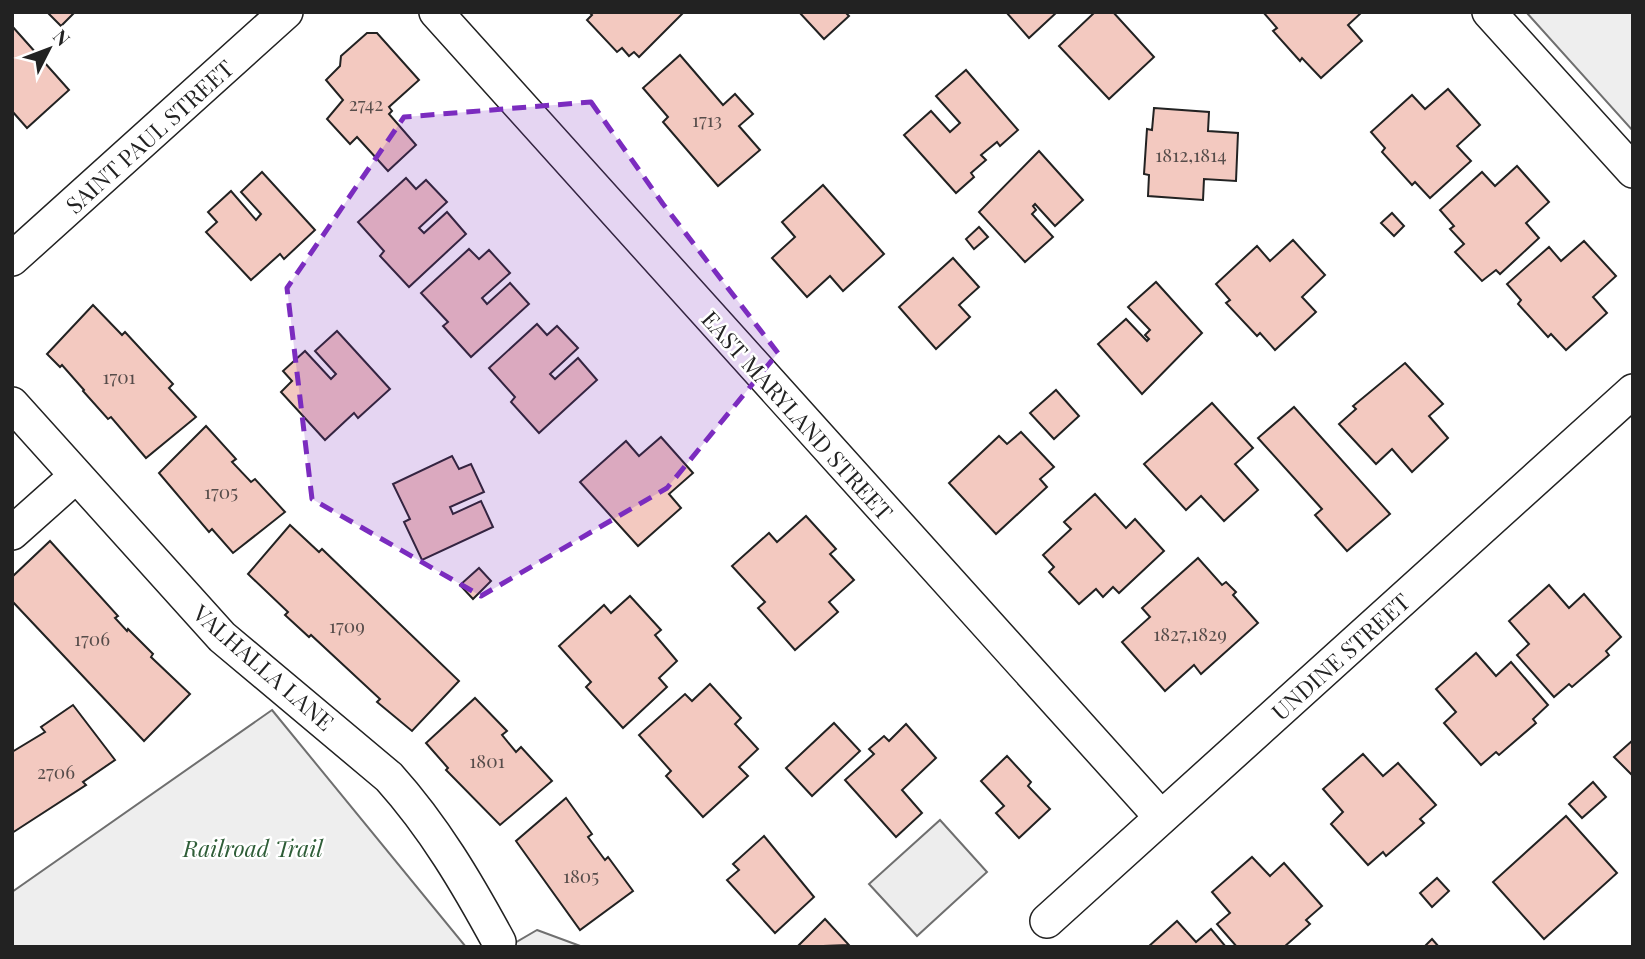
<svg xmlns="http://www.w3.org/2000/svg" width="1645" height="959" viewBox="0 0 1645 959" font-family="'Playfair Display',serif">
  <rect width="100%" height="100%" fill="#fff"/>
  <g fill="#eee" stroke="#6f6f6f" stroke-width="2">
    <path d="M1526,12h107v119z"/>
    <path d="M272,710l194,237h-454v-55z"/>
    <path d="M537,930l46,17h-75z"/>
  </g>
  <path fill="#ededed" stroke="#6f6f6f" stroke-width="2" d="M940,820l47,52 -70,64 -48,-52z"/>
  <g fill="#f3c9c0" stroke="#222" stroke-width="2">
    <path d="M47,12h28l-14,14z"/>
    <path d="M589,12h95l-45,45 -5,-5 -5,4 -7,-8 -5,4 -30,-32 5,-5z"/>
    <path d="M799,12h46l4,4 -25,23z"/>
    <path d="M1006,12h51l-28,26z"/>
    <path d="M1095,12h18l41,45 -45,42 -50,-53z"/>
    <path d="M1263,12h99l-14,13 14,16 -41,37 -19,-20 -2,3 -27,-30 4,-3z"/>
    <path d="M12,26l57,64 -42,38 -15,-17z"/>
    <path d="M367,33h10l42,47 -30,27 3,4 -3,3 27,31 -28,26 -31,-34 -7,7 -23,-25 16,-19 -17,-20 14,-14 1,-10z"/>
    <path d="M680,55l43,50 12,-11 18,20 -14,12 21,24 -42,36 -55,-64 5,-5 -25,-29z"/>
    <path d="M966,70l52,60 -18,16 -3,-4 -16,13 5,5 -15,13 3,4 -18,16 -52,-58 27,-24 19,21 10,-9 -24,-27z"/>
    <path d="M1448,89l32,36 -23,21 14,15 -41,37 -15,-16 -3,3 -30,-33 3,-4 -14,-16 41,-37 13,14z"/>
    <path d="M1154,108l55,4 -1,19 30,2 -2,48 -32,-2 -1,21 -55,-4 1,-21 -5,-1 3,-45 5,1z"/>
    <path d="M1039,151l44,49 -28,26 -20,-22 -2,2 3,4 -4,4 21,23 -28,25 -46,-50z"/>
    <path d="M1517,166l32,36 -23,21 13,15 -39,36 -4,-4 -14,11 -27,-29 9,-8 -14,-15 4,-3 -14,-16 42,-38 13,14z"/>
    <path d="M262,172l53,58 -31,29 -4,-5 -29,26 -45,-48 11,-10 -9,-10 23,-21 25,29 5,-6 -20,-22z"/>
    <path d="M406,178l10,11 10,-9 21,22 -28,26 5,5 23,-21 19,22 -57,53 -29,-31 4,-5 -26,-29z"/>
    <path d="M823,185l61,69 -41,37 -13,-15 -23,21 -35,-39 23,-21 -13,-15z"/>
    <path d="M1392,213l12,13 -10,10 -13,-13z"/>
    <path d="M979,227l9,10 -14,12 -8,-10z"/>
    <path d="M1293,240l32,35 -23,22 14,15 -41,38 -15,-17 -3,3 -31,-33 4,-3 -14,-16 41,-38 13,15z"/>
    <path d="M1584,241l32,35 -23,21 14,16 -41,37 -15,-16 -3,3 -30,-33 3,-4 -14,-16 42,-37 12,14z"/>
    <path d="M469,249l10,10 10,-9 21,23 -28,25 5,6 23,-21 19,21 -58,53 -28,-31 5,-4 -27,-29z"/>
    <path d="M953,258l26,29 -20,18 11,12 -34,32 -37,-42z"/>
    <path d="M1156,282l46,51 -60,61 -44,-50 28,-25 21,22 2,-2 -4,-4 5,-5 -22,-23z"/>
    <path d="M93,305l29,30 3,-3 48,52 -4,4 27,29 -50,41 -35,-41 -3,2 -25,-28 1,-1 -22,-25 -2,2 -13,-13z"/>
    <path d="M537,324l10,11 10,-9 21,22 -28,26 5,5 23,-21 19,22 -58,53 -28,-31 4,-5 -26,-29z"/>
    <path d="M337,331l53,58 -32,29 -4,-5 -29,27 -44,-48 11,-11 -9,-10 22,-20 26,28 5,-5 -21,-23z"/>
    <path d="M1405,363l38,41 -14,12 19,22 -36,34 -20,-23 -16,15 -37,-40 17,-15 -3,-3z"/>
    <path d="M1056,390l23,26 -25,23 -24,-26z"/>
    <path d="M1212,403l41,45 -18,16 23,26 -34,31 -23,-25 -15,14 -42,-46z"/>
    <path d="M1294,407l96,107 -43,37 -32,-36 7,-6 -64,-71z"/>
    <path d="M206,426l30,33 -4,3 19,20 4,-3 30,33 -52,41 -21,-24 -3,3 -50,-59z"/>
    <path d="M1021,432l33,35 -14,12 7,8 -51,47 -47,-51 50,-47 8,8z"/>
    <path d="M661,437l32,36 -24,21 12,14 -43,38 -58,-64 46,-41 13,15z"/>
    <path d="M452,456l7,13 12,-5 13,28 -34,15 3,7 28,-13 12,26 -71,33 -18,-38 6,-3 -17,-35z"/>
    <path d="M1095,494l31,34 9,-9 29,32 -45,42 -6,-6 -10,10 -7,-8 -17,15 -30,-32 5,-5 -11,-12 28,-26 -7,-7z"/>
    <path d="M806,516l30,33 -6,5 24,26 -25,22 9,10 -43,38 -37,-42 7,-6 -33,-36 37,-33 8,9z"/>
    <path d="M290,525l29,27 3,-3 137,132 -47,50 -35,-29 3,-3 -69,-64 -2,2 -24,-22 3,-3 -40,-38z"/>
    <path d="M50,541l68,75 -3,2 12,13 1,-2 25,25 -2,3 39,37 -46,47 -132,-140v-24z"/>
    <path d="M1198,558l24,27 4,-3 10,10 -3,3 25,28 -57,51 -7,-9 -29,26 -43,-49 28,-25 -8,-9z"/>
    <path d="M479,568l12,13 -18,18 -13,-14z"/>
    <path d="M1549,585l20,23 15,-14 37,43 -15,14 3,4 -37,32 -3,-3 -15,13 -37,-42 12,-11 -20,-23z"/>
    <path d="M630,596l31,34 -6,5 22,26 -18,17 8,9 -44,41 -37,-41 5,-5 -32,-36 45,-41 7,8z"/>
    <path d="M1476,653l20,23 15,-14 37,43 -15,14 3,4 -37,32 -3,-3 -15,13 -37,-42 12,-11 -20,-23z"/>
    <path d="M710,684l31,34 -6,6 23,25 -19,18 9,9 -45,41 -37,-41 5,-5 -32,-36 46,-41 7,7z"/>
    <path d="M475,698l32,33 -5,4 14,17 5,-5 31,34 -52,44 -54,-55 2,-2 -22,-25z"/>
    <path d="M73,705l42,55 -32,22 3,3 -74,48v-81l33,-20 -4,-5z"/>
    <path d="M834,723l26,28 -48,45 -26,-28z"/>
    <path d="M906,724l30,34 -34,32 20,23 -26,24 -51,-57 29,-26 -5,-5 15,-13 5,5z"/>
    <path d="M1633,740v36l-19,-19z"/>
    <path d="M1363,754l20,22 15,-13 38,42 -16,14 4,4 -38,33 -3,-4 -15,13 -37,-41 12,-12 -20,-23z"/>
    <path d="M1007,756l24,26 -3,4 22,23 -31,29 -23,-25 8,-7 -23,-25z"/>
    <path d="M1593,782l13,15 -24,21 -13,-14z"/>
    <path d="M566,798l26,36 -4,3 17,23 3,-3 25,34 -53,39 -64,-89z"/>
    <path d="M1566,816l51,57 -73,66 -51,-57z"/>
    <path d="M764,836l50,61 -39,36 -48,-53 12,-10 -6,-6z"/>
    <path d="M1252,857l18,19 14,-13 38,43 -16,14 4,4 -26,23h-47l-20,-23 13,-11 -18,-21z"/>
    <path d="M1437,878l12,13 -17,16 -12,-14z"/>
    <path d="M825,919l24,26 -52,2z"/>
    <path d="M1177,921l19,21 15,-13 15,18h-78z"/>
    <path d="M1432,939l7,8h-15z"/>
  </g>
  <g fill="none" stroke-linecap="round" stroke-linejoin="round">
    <g stroke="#222" stroke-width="36">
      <g id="street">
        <path d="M436,12l725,805"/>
        <path d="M1489,12l144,159"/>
        <path d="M12,259l274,-247"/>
        <path d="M12,404l210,233 167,140c45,50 78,106 110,165"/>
        <path d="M12,533l64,-57"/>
        <path d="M1047,921l586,-530"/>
      </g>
    </g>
    <use href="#street" stroke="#fff" stroke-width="33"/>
  </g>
  <path fill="#7b2cbf" fill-opacity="0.2" stroke="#7b2cbf" stroke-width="5" stroke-dasharray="14 9" stroke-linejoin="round" d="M591,102l72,102 115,149 -111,135 -186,108 -169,-97 -25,-211 117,-171z"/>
  <g text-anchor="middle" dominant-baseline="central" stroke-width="5" stroke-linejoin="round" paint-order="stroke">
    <g font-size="19" fill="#564c4a">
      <text x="366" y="103">2742</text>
      <text x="707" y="119">1713</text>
      <text x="1191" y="154">1812,1814</text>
      <text x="119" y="376">1701</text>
      <text x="221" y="491">1705</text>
      <text x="347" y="625">1709</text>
      <text x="1190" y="633">1827,1829</text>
      <text x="92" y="638">1706</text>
      <text x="487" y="760">1801</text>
      <text x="56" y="771">2706</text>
      <text x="581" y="875">1805</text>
    </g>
    <g font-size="23" fill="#222" stroke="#fff">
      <text transform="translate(149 136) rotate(-42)">SAINT PAUL STREET</text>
      <text transform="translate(798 415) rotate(48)">EAST MARYLAND STREET</text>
      <text transform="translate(1340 656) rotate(-42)">UNDINE STREET</text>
      <text transform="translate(264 667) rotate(41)">VALHALLA LANE</text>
    </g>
    <g font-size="23" font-style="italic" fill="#2f5e38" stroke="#fff">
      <text x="253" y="847">Railroad Trail</text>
    </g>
  </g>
  <rect width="1645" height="959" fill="none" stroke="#222222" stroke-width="28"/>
  <g transform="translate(49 49) rotate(48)" stroke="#ffffff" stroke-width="5" paint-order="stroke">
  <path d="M0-5L12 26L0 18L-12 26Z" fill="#222222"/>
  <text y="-10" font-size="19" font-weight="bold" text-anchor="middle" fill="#222222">N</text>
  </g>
</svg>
